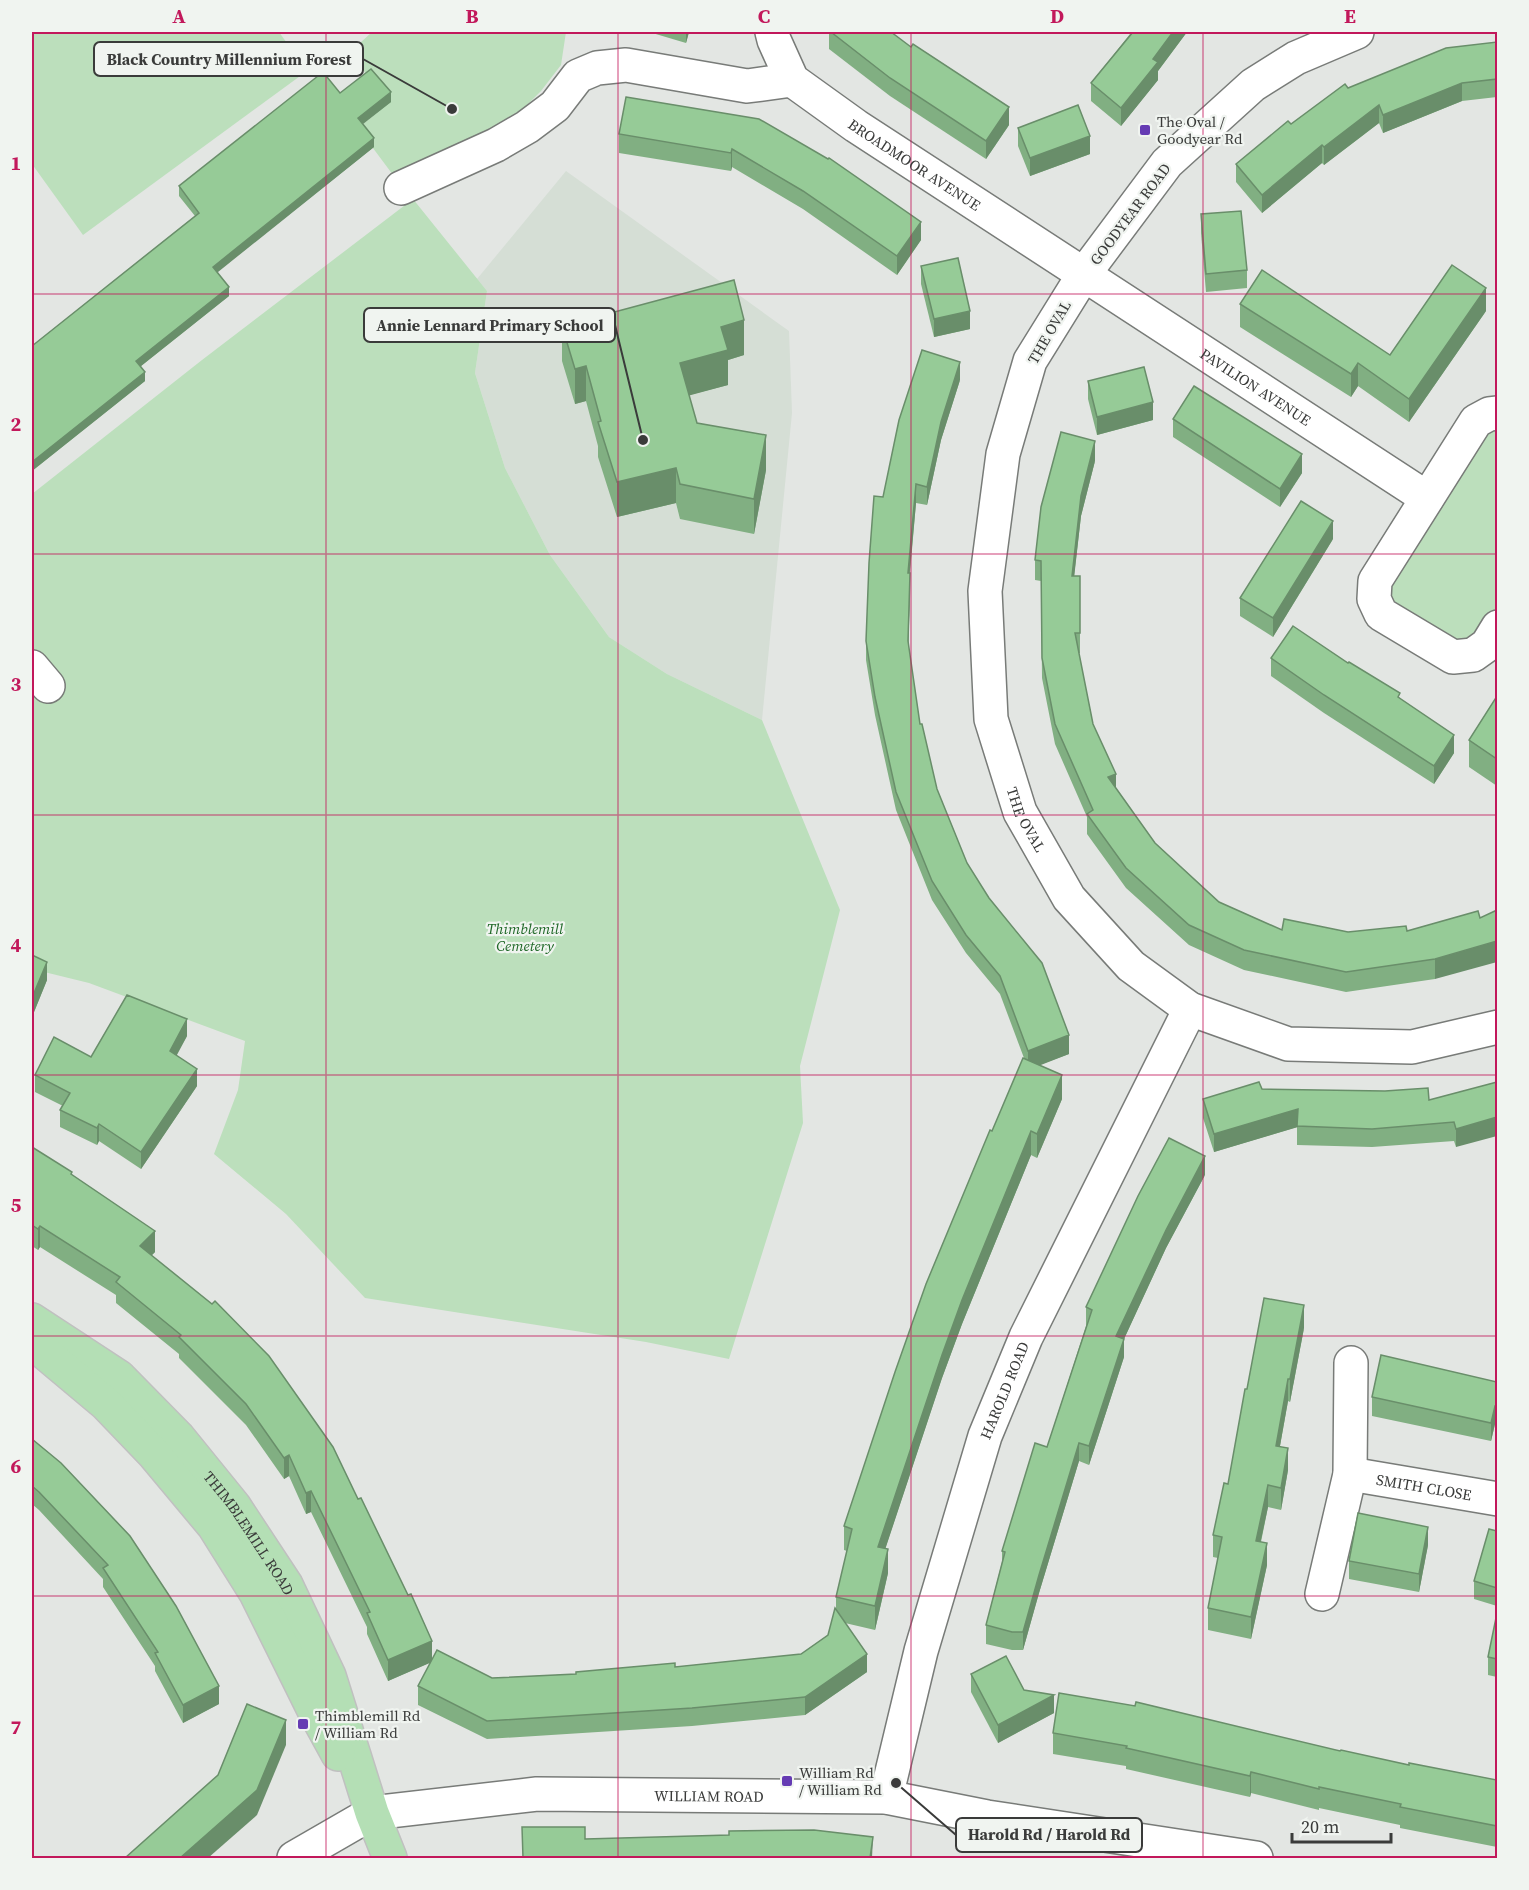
<svg xmlns="http://www.w3.org/2000/svg" width="1529" height="1890" viewBox="0 0 1529 1890" font-family="'Source Serif 4',serif">
  <rect width="100%" height="100%" fill="#e3e6e3"/>
  <path fill="#d5ded5" d="M566,171l223,160 3,82 -30,307 -95,-46 -58,-37 -59,-82 -45,-87 -30,-95 12,-82 -10,-12z"/>
  <g fill="#bcdfbc">
    <path d="M32,32h247l28,39 -224,164 -51,-71z"/>
    <path d="M372,32h194l-5,33 -20,26 -25,25 -117,67 -41,-55 32,-26 -19,-24 -24,-23z"/>
    <path d="M413,199l74,92 -12,82 30,95 45,87 59,82 58,37 95,46 78,190 -40,156 3,57 -74,236 -83,-17 -281,-44 -79,-84 -72,-60 24,-64 7,-49 -156,-58 -57,-14v-475l170,-134z"/>
    <path d="M1497,428v182l-10,16 -9,9 -16,7 -49,-14 -24,-30 2,-23 91,-139z"/>
  </g>
  <g fill="none" stroke-linecap="round" stroke-linejoin="round">
    <g stroke="#787b78" stroke-width="36">
      <g id="minor">
        <path id="s1" d="M772,32l2,8 18,40 64,46 571,372"/>
        <path id="s2" d="M1357,32l-61,26 -43,27 -86,78 -83,111 -54,87 -27,93 -18,137 6,128 29,93 49,86 62,68 59,43 98,35 124,3 86,-20"/>
        <path d="M401,188l95,-43 31,-18 28,-21 23,-30 19,-8 29,-3 121,21 45,-6"/>
        <path d="M1498,413l-9,1 -13,7 -101,160 -1,18 7,15 72,43 20,-2 14,-10 11,-18"/>
        <path d="M32,667l16,19"/>
        <path id="s3" d="M1350,1474l148,25"/>
        <path d="M1322,1594l28,-120 1,-111"/>
        <path id="s4" d="M886,1797l35,-146 64,-215 41,-99 164,-328"/>
        <path id="s5" d="M294,1858l78,-45 165,-19 349,3 101,20 269,41"/>
      </g>
    </g>
    <g stroke="#c0c0c0" stroke-width="36">
      <g id="major">
        <path id="s6" d="M32,1320l87,57 59,60 56,69 52,79 43,91 43,137 18,45"/>
        <path d="M32,1342l74,62 47,49 61,73 42,67 59,119 23,42"/>
      </g>
    </g>
    <use href="#minor" stroke="#fff" stroke-width="33"/>
    <use href="#major" stroke="#b4dfb5" stroke-width="33"/>
  </g>
  <g fill="#81af82">
    <path d="M649,32h40l-3,11z"/>
    <path d="M829,32h62l118,93 -23,34 -96,-63 -61,-47z"/>
    <path d="M1130,32h57l-29,39v9l-37,46 -30,-25v-18l39,-49z"/>
    <path d="M1497,42v55l-35,4 -79,32 -4,-10 -55,42 -2,-2 -60,50 -26,-31v-18l55,-40 57,-36z"/>
    <path d="M340,93l51,9 -29,22 12,23 -157,125 12,24 -88,70 4,15 -113,90v-125l163,-130 -16,-20v-10z"/>
    <path d="M1018,128l72,26 -60,22 -12,-30z"/>
    <path d="M619,134l209,25 93,81 -24,35 -94,-66 -71,-42 -1,4 -112,-18z"/>
    <path d="M1201,214l46,56v18l-41,4 -5,-59z"/>
    <path d="M921,266l49,63 -36,8 -13,-53z"/>
    <path d="M1240,304l150,51 96,-44 -77,111 -51,-36 -7,11 -111,-70z"/>
    <path d="M562,326l182,29 -16,5v25l-39,10 8,28 69,47 -12,64 -74,-15 -4,-16 -59,14 -19,-60v-11l-12,-45 -11,3 -13,-43z"/>
    <path d="M960,380l-19,60 -14,65 -11,-2 -6,70v19l-2,53 12,79 17,65 30,74 102,191 -30,11 23,34 -25,59 -6,-3 -69,169 -20,54 -57,171 3,24 -13,57 -30,-7 22,49 -62,43 -113,11 -205,13 -69,-34v-19l13,-24 -43,19 -21,-47v-7l-56,-115 -5,2 -17,-38 -5,3 -38,-54 -67,-67v-4l-63,-51v-8l-76,-48 -2,3 -6,-4v-99l40,28 83,77 -4,4 281,404 60,18 84,-4 99,-7 126,-13 27,-19 8,-25v-13l11,-46 -3,-1v-24l148,-395 32,-73 -24,-64 -34,-41 -34,-53 -36,-90 -21,-95 -9,-55v-19l17,-144z"/>
    <path d="M1088,381l65,39 -56,15 -9,-36z"/>
    <path d="M1173,419l129,54 -22,34 -107,-70z"/>
    <path d="M1095,461l-14,55 -7,60h6v77h-1l14,71 23,64 39,55 64,59 63,28 66,2 59,-1 71,-20 -43,68 -89,13 -102,-22 -55,-25 -63,-57 -39,-54v-17l-32,-73 -13,-66 -1,-97 -6,-1v-20z"/>
    <path d="M1333,539l-60,98 -33,-21v-18z"/>
    <path d="M1271,658l77,5 52,35 54,55 -20,31 -110,-71 -53,-37z"/>
    <path d="M1497,696v90l-28,-19v-27z"/>
    <path d="M32,955l15,25 -13,32 -2,-2z"/>
    <path d="M187,1036l-11,19 21,31 -56,83 -42,-28 -2,4 -37,-18v-17l3,-4 -28,-14v-17l56,-18z"/>
    <path d="M1497,1082l-41,65 -2,-6 -82,6 -75,-2v-18l-83,25 -11,-34v-19l59,-10 167,11z"/>
    <path d="M1205,1175l-39,73 -42,91v18l-35,108 -10,-4 -40,132 -16,57h-11l-26,-6v-19l16,-63v-11l45,-104 39,-121v-19z"/>
    <path d="M1304,1328l-14,74 -2,-1 -8,45 8,24 -7,40 -13,-3 -7,35 6,23 -16,74 -43,-9v-22l10,-50 -5,-1v-22l15,-51z"/>
    <path d="M1497,1382v43l-2,-1 -4,17 -119,-25v-19z"/>
    <path d="M32,1439l187,265 -36,19 -28,-52v-5l-52,-79v-8l-64,-69 -7,-6z"/>
    <path d="M1497,1531v75l-23,-7v-18z"/>
    <path d="M1428,1545l-9,47 -70,-13v-18z"/>
    <path d="M1497,1613v64l-9,-2v-18z"/>
    <path d="M971,1674l53,16 30,23 -56,30 -27,-51z"/>
    <path d="M1053,1733l287,18 69,14 88,15v67l-97,-19v-3l-81,-17v2l-68,-17 -1,4 -124,-28v-3l-73,-12z"/>
  </g>
  <g fill="#698e6a">
    <path d="M686,32h3l-3,11z"/>
    <path d="M1173,32h14l-29,39v9l-37,46v-18l32,-49z"/>
    <path d="M1462,83v18l-79,32v-18z"/>
    <path d="M391,92v10l-33,26v-10z"/>
    <path d="M1379,105v18l-55,42v-18z"/>
    <path d="M1009,107v18l-23,34v-18z"/>
    <path d="M1090,136v18l-60,22v-18z"/>
    <path d="M374,138v9l-161,129v-9z"/>
    <path d="M1322,145v18l-60,50v-18z"/>
    <path d="M732,149v18l-1,4v-18z"/>
    <path d="M921,222v18l-24,35v-19z"/>
    <path d="M229,287v9l-93,74v-9z"/>
    <path d="M1486,288v23l-77,111v-23z"/>
    <path d="M970,311v18l-36,8v-18z"/>
    <path d="M744,320v35l-16,5v25l-48,13v-35l41,-36z"/>
    <path d="M960,362v18l-19,60 -14,65v-18l14,-65z"/>
    <path d="M1358,363v23l-7,11v-23z"/>
    <path d="M586,366v35l-11,3v-35z"/>
    <path d="M145,372v9l-113,90v-9z"/>
    <path d="M1153,402v18l-56,15v-18z"/>
    <path d="M766,435v35l-12,64v-35z"/>
    <path d="M1095,441v20l-14,55 -9,80v-20l9,-80z"/>
    <path d="M1302,454v19l-22,34v-18z"/>
    <path d="M676,468v35l-59,14v-35z"/>
    <path d="M916,484v19l-8,88v-18z"/>
    <path d="M1333,521v18l-60,98v-19z"/>
    <path d="M910,573v19l-2,67v-18z"/>
    <path d="M1454,735v18l-20,31v-18z"/>
    <path d="M1116,774v20l-8,-17z"/>
    <path d="M1497,941v21l-62,17v-20z"/>
    <path d="M47,962v18l-13,32v-19z"/>
    <path d="M187,1019v17l-17,32v-17z"/>
    <path d="M1069,1035v19l-41,16v-19z"/>
    <path d="M197,1069v17l-56,83v-17z"/>
    <path d="M1062,1075v24l-25,59v-24z"/>
    <path d="M1298,1109v18l-84,25v-18z"/>
    <path d="M1497,1117v19l-41,11v-18z"/>
    <path d="M99,1124v17l-2,4v-17z"/>
    <path d="M1031,1131v24l-69,169 -20,54 -64,193v-24l64,-192 20,-55z"/>
    <path d="M1205,1156v19l-39,73 -42,91v18l-35,108v-19l27,-110 50,-106z"/>
    <path d="M40,1226v21l-2,3v-21z"/>
    <path d="M155,1231v21l-15,15v-21z"/>
    <path d="M1304,1305v23l-14,74v-23z"/>
    <path d="M1288,1379v22l-12,67v-22z"/>
    <path d="M1495,1406v18l-4,17v-18z"/>
    <path d="M1079,1443v18l-40,132 -16,57v-18l16,-57z"/>
    <path d="M1288,1448v22l-7,40v-22z"/>
    <path d="M289,1455v21l-5,3v-21z"/>
    <path d="M1268,1485v22l-12,56v-22z"/>
    <path d="M311,1491v21l-5,2v-21z"/>
    <path d="M1428,1527v18l-9,47v-18z"/>
    <path d="M1267,1543v22l-16,74v-22z"/>
    <path d="M888,1549v24l-13,57v-24z"/>
    <path d="M432,1641v21l-44,19v-21z"/>
    <path d="M867,1654v18l-62,43v-18z"/>
    <path d="M219,1686v18l-36,19v-18z"/>
    <path d="M1054,1695v18l-56,30v-18z"/>
    <path d="M286,1720v25l-29,70 -49,43h-28z"/>
    <path d="M1251,1772v21l-1,4v-21z"/>
    <path d="M873,1837l-1,21h-2z"/>
  </g>
  <g fill="#96cb97" stroke="#698e6a" stroke-width="1.5">
    <path d="M831,32h60l20,15 2,-3 96,63 -23,34 -96,-63z"/>
    <path d="M1133,32h40l-20,27 5,3 -37,46 -30,-25z"/>
    <path d="M1497,42v37l-35,4 -79,32 -4,-10 -55,42 -2,-2 -60,50 -26,-31 52,-43 3,3 54,-40 3,4 98,-40z"/>
    <path d="M371,69l20,23 -33,26 16,20 -161,129 16,20 -93,74 9,11 -113,90v-116l167,-133 -20,-27 144,-114 17,21z"/>
    <path d="M626,97l133,22 69,40 1,-1 92,64 -24,34 -94,-65 -71,-42 -1,4 -112,-19z"/>
    <path d="M1078,105l12,31 -60,22 -12,-30z"/>
    <path d="M1241,211l6,59 -41,4 -5,-60z"/>
    <path d="M958,258l12,53 -36,8 -13,-53z"/>
    <path d="M1452,265l34,23 -77,111 -51,-36 -7,11 -111,-70 22,-34 128,85z"/>
    <path d="M734,280l10,40 -23,7 7,23 -48,13 17,60 69,12 -12,64 -74,-15 -4,-16 -59,14 -19,-60 3,-1 -15,-55 -11,3 -13,-43z"/>
    <path d="M922,350l38,12 -19,60 -14,65 -11,-3 -8,89h2l-2,68 12,83h2l15,65 30,74 22,35 53,65 27,72 -41,16 -28,-75 -34,-41 -34,-54 -36,-89 -21,-95 -9,-56 3,-78 5,-67 9,1 16,-77z"/>
    <path d="M1144,367l9,35 -56,15 -9,-36z"/>
    <path d="M1194,386l108,68 -22,35 -107,-70z"/>
    <path d="M1061,432l34,9 -14,55 -9,80h8v57h-5l18,91 23,50 -8,3 47,66 64,59 63,28 2,-11 64,13 58,-6 1,5 71,-20 2,7 17,-8v31l-62,18 -89,13 -102,-22 -55,-25 -63,-57 -39,-54 6,-4 -38,-86 -13,-66 -1,-97 -6,-1 6,-53z"/>
    <path d="M1301,501l32,20 -60,97 -33,-20z"/>
    <path d="M1293,626l55,37 1,-1 51,31 -2,4 56,38 -20,31 -110,-71 -53,-37z"/>
    <path d="M1497,696v63l-28,-19z"/>
    <path d="M32,955l15,7 -13,31 -2,-1z"/>
    <path d="M127,995l60,24 -17,32 27,18 -56,83 -42,-28 -2,4 -37,-18 10,-17 -35,-18 19,-38 37,20z"/>
    <path d="M1023,1058l39,17 -25,59 -6,-3 -69,169 -20,55 -64,192 10,2 -13,57 -39,-9 16,-68 -8,-3 51,-154 31,-88 64,-154 2,1z"/>
    <path d="M1259,1082l3,7 123,2 43,-3 1,12 68,-18v35l-41,12 -2,-7 -82,7 -75,-3 1,-17 -84,25 -11,-35z"/>
    <path d="M1169,1138l36,18 -39,74 -50,106 8,3 -35,107 -10,-3 -40,132 -16,57h-11l-26,-7 19,-73 -3,-1 33,-108 12,4 45,-137 -6,-3 52,-111z"/>
    <path d="M32,1147l40,25 -1,2 84,57 -15,15 72,58 3,-3 54,55 64,91 25,52 3,-1 47,97 3,-1 21,47 -44,19 -21,-47 3,-1 -59,-121 -5,2 -17,-38 -5,3 -38,-54 -67,-67 2,-2 -65,-53 4,-5 -80,-51 -2,3 -6,-4z"/>
    <path d="M1264,1298l40,7 -14,74h-2l-12,67 12,2 -7,40 -13,-3 -12,56 11,2 -16,74 -43,-9 14,-71 -9,-2 11,-52 4,1 17,-95h2z"/>
    <path d="M1381,1355l116,27v25l-2,-1 -4,17 -119,-26z"/>
    <path d="M32,1439l29,24 69,73 46,70 43,80 -36,19 -28,-52 3,-1 -55,-84 5,-3 -69,-73 -7,-6z"/>
    <path d="M1358,1513l70,14 -9,47 -70,-13z"/>
    <path d="M1489,1529l8,2v57l-23,-7z"/>
    <path d="M835,1608l32,46 -62,43 -113,11 -205,13 -69,-35 19,-36 55,28 84,-4v-2l99,-9v4l126,-13 27,-19z"/>
    <path d="M1497,1613v46l-9,-2z"/>
    <path d="M1006,1656l18,34 30,5 -56,30 -27,-51z"/>
    <path d="M1059,1693l76,13 1,-4 204,49 1,-1 68,15v-2l88,17v46l-97,-19 1,-3 -82,-17v2l-68,-17 -1,4 -124,-28 1,-2 -74,-13z"/>
    <path d="M247,1704l39,16 -29,70 -77,68h-55l93,-83z"/>
    <path d="M522,1827h63v12l144,-4v-4l85,-1 59,7 -3,21h-347z"/>
  </g>
  <path fill="none" stroke="#c2185b" stroke-width="1.5" stroke-opacity="0.55" d="M326,32v1826M618,32v1826M911,32v1826M1203,32v1826M32,294h1466M32,554h1466M32,815h1466M32,1075h1466M32,1336h1466M32,1596h1466"/>
  <g fill="#653bb3" stroke="#f0f4f0" stroke-width="2">
    <rect x="1139" y="124" width="12" height="12" rx="3"/>
    <rect x="297" y="1718" width="12" height="12" rx="3"/>
    <rect x="781" y="1775" width="12" height="12" rx="3"/>
  </g>
  <g text-anchor="middle" dominant-baseline="central" stroke-width="4.5" stroke-linejoin="round" paint-order="stroke">
    <g font-size="15" fill="#3a3b3a" stroke="#f0f4f0" text-anchor="start">
      <text x="1157" y="121">The Oval /<tspan x="1157" dy="17">Goodyear Rd</tspan></text>
      <text x="315" y="1715">Thimblemill Rd<tspan x="315" dy="17">/ William Rd</tspan></text>
      <text x="799" y="1772">William Rd<tspan x="799" dy="17">/ William Rd</tspan></text>
    </g>
    <g font-size="15" fill="#3a3b3a" stroke="#f0f4f0">
      <text stroke="none"><textPath href="#s1" startOffset="201">BROADMOOR AVENUE</textPath></text>
      <text transform="translate(1130 214) rotate(-53)">GOODYEAR ROAD</text>
      <text transform="translate(1049 332) rotate(-60)">THE OVAL</text>
      <text stroke="none"><textPath href="#s1" startOffset="608">PAVILION AVENUE</textPath></text>
      <text stroke="none"><textPath href="#s2" startOffset="944">THE OVAL</textPath></text>
      <text stroke="none"><textPath href="#s4" startOffset="424">HAROLD ROAD</textPath></text>
      <text stroke="none"><textPath href="#s3" startOffset="75">SMITH CLOSE</textPath></text>
      <text stroke="none"><textPath href="#s6" startOffset="308">THIMBLEMILL ROAD</textPath></text>
      <text stroke="none"><textPath href="#s5" startOffset="428">WILLIAM ROAD</textPath></text>
    </g>
    <g font-size="15" font-style="italic" fill="#1f6827" stroke="#f0f4f0">
      <text x="525" y="928">Thimblemill<tspan x="525" dy="17">Cemetery</tspan></text>
    </g>
  </g>
  <path fill="none" stroke="#3a3b3a" stroke-width="2" d="M452 109L363 59M643 440L615 325M896 1783L956 1835"/>
  <g fill="#3a3b3a" stroke="#f0f4f0" stroke-width="2">
    <circle cx="452" cy="109" r="6"/>
    <circle cx="643" cy="440" r="6"/>
    <circle cx="896" cy="1783" r="6"/>
  </g>
  <g fill="#f0f4f0" stroke="#3a3b3a" stroke-width="2">
    <rect x="94" y="42" width="269" height="34" rx="6"/>
    <rect x="364" y="308" width="251" height="34" rx="6"/>
    <rect x="956" y="1818" width="186" height="34" rx="6"/>
  </g>
  <g font-size="16" text-anchor="middle" font-weight="bold" fill="#3a3b3a">
    <text x="229" y="65">Black Country Millennium Forest</text>
    <text x="490" y="331">Annie Lennard Primary School</text>
    <text x="1049" y="1840">Harold Rd / Harold Rd</text>
  </g>
  <rect width="1529" height="1890" fill="none" stroke="#f0f4f0" stroke-width="66"/>
  <path d="M1292 1833v9h99v-9" fill="none" stroke="#3a3b3a" stroke-width="3"/>
  <text x="1301" y="1833" font-size="18" fill="#3a3b3a" stroke="#f0f4f0" stroke-width="4.5" paint-order="stroke">20 m</text>
  <rect x="33" y="33" width="1463" height="1824" fill="none" stroke="#c2185b" stroke-width="2"/>
  <g font-size="20" text-anchor="middle" font-weight="bold" fill="#c2185b">
    <text x="179" y="23">A</text>
    <text x="472" y="23">B</text>
    <text x="764" y="23">C</text>
    <text x="1057" y="23">D</text>
    <text x="1350" y="23">E</text>
    <text x="16" y="170">1</text>
    <text x="16" y="431">2</text>
    <text x="16" y="691">3</text>
    <text x="16" y="952">4</text>
    <text x="16" y="1212">5</text>
    <text x="16" y="1473">6</text>
    <text x="16" y="1734">7</text>
  </g>
</svg>
